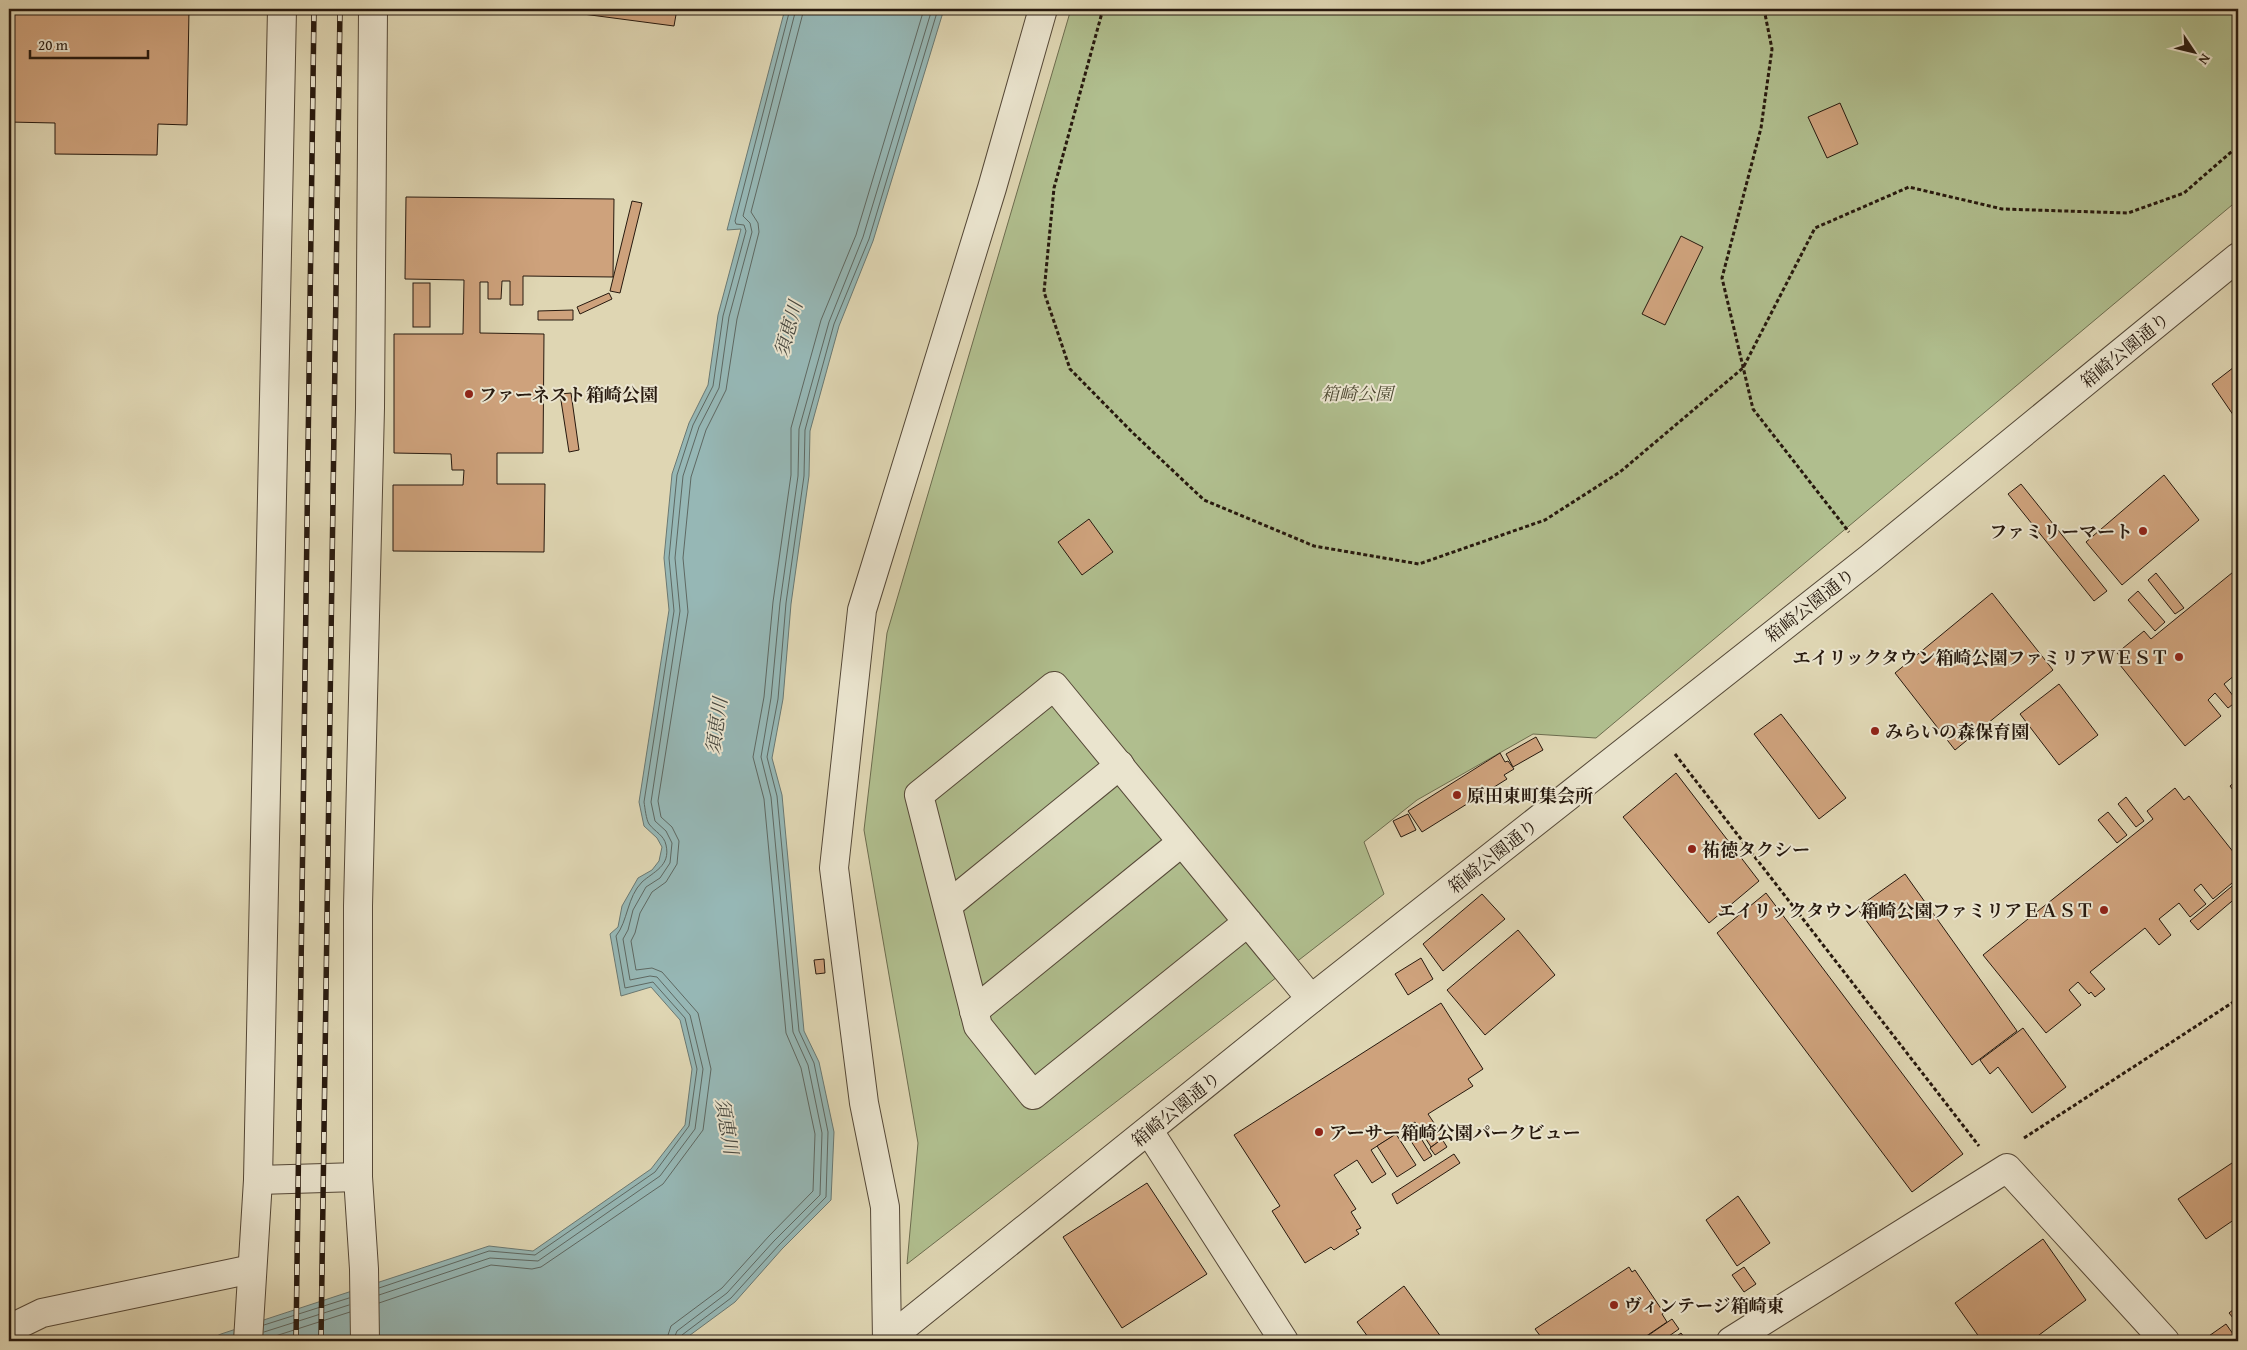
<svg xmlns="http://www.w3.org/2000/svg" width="2247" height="1350" viewBox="0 0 2247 1350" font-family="'Gentium Book Plus','Noto Serif JP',serif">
  <rect width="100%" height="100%" fill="#dfd6b3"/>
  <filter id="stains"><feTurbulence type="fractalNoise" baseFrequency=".004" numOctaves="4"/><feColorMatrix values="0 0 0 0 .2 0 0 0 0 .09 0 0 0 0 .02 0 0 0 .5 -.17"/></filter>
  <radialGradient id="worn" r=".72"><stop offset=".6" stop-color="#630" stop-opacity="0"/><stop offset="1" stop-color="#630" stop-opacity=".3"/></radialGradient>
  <path fill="#b0be8e" stroke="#6c6c4e" d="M1071,9h1167v191l-642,538 -63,-4 -116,66 -53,42 20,52 -477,370 11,-121 -54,-313 23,-197z"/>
  <path fill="#96b7b5" stroke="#6a7872" d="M785,9h159l-71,232 -34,85 -29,105 -1,45 -18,128 -8,95 -11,59 10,37 22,236 15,31 15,70 -3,68 -49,49 -47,53 -53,39h-476l15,-7 268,-88 44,5 118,-82 34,-44 7,-56 -12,-49 -29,-33 -30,9 -11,-62 8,-7 4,-21 16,-28 14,-8 7,-9 3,-14 -5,-9 -13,-12 -5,-24 30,-192 -5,-52 8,-84 17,-51 19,-38 10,-70 23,-86 -14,1z"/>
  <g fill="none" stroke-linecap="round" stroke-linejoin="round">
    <g stroke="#5e6862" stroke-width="1">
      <path d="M379,1288l110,-37 46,4 120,-83 34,-46 8,-57 -12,-51 -32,-36 -28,6 -9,-52c12,-15 11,-39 26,-54 11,-10 29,-16 24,-37 -2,-10 -11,-13 -17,-21 -3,-5 -4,-16 -5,-22l30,-191 -5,-53 8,-83 16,-50 20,-39 10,-70 23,-85 -2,-6 -8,-1 -1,-3 55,-212"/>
      <path d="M379,1295l111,-37 48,3 122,-85 35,-47 8,-60 -13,-54 -33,-38 -7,-1 -20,4 -7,-41 5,-9 5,-20 13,-23 14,-9 10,-15 2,-20 -6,-12 -11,-10 -4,-19 29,-191 -5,-53 8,-82 16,-49 20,-39 10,-71 23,-85 -2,-9 -7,-7 53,-207"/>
      <path d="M379,1303l112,-38 41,4 9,-2 122,-83 40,-54 8,-61 -13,-56 -36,-41 -10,-4 -16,2 -5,-29 4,-8 5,-20 12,-21 14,-10 11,-18 2,-23 -7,-14 -11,-10 -3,-16 30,-189 -5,-54 8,-81 15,-47 20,-40 11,-71 22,-87 -1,-9 -7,-11 53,-203"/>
      <path d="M264,1325l85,-27"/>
      <path d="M264,1332l85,-27"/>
      <path d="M263,1340l87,-28"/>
      <path d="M666,1341l5,-15 51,-38 47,-52 44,-45 2,-57 -14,-66 -15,-35 -22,-234 -11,-42 11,-60 9,-95 18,-127v-47l30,-108 35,-85 68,-226"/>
      <path d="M673,1341l4,-10 50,-38 47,-52 46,-46 2,-62 -14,-68 -15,-33 -22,-235 -10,-40 10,-59 9,-95 18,-127 1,-47 30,-107 34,-85 69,-228"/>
      <path d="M680,1341l2,-6 49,-37 48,-53 47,-48 2,-65 -14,-69 -15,-32 -22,-235 -10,-39 11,-58 8,-96 18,-127 1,-46 29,-106 35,-85 69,-230"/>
    </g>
  </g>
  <g fill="#cea27c" stroke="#27190e">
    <path d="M9,9h180l-2,116 -29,-1 -1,31 -102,-1v-31l-46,-1z"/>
    <path d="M545,9h132l-3,17z"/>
    <path d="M1840,103l18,41 -31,14 -19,-41z"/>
    <path d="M406,197l208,2 -1,78 -90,-1v29h-13v-24h-8l-1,18h-13v-17h-8v51l64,1 -1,119h-46v31h48l-1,68 -151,-1v-66h70l1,-15h-12l-1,-16 -57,-1v-119h69l1,-54 -59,-1z"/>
    <path d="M632,201l10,2 -22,90 -10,-2z"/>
    <path d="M1681,236l22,11 -38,78 -23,-11z"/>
    <rect x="413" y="283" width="17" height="44"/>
    <path d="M609,293l3,6 -32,15 -3,-7z"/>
    <path d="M573,310v10h-35v-9z"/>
    <path d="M2238,364v58l-26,-38z"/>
    <path d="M571,393l8,57 -10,2 -9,-58z"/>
    <path d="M2164,475l35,45 -77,65 -36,-43z"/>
    <path d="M2021,484l86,107 -13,10 -86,-107z"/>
    <path d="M1089,519l24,33 -31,23 -24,-33z"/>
    <path d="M2238,568v111l-3,-4 -11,9 13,17 -9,7 -13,-15 -7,7 13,16 -36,30 -65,-81 4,-4 -7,-8 27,-22 7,8z"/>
    <path d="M2156,573l28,35 -9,6 -27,-34z"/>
    <path d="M2138,591l27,31 -10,9 -27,-31z"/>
    <path d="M1992,593l61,77 -98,80 -60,-77z"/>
    <path d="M2059,684l39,51 -39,30 -39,-51z"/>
    <path d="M1781,714l65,84 -27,21 -65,-85z"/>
    <path d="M1536,737l7,13 -30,17 -7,-13z"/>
    <path d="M1500,753l5,9 3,-1 6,8 -10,6 3,4 -85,53 -14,-21z"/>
    <path d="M1676,773l83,108 -50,42 -86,-106z"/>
    <path d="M2238,779v18l-8,-11z"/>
    <path d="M2175,788l9,12 5,-4 49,62v20l-25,21 -12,-15 -7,6 12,14 -16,13 -11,-14 -20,16 12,16 -12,10 -14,-17 -55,44 15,17 -10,8 -4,-5 -2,2 -11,-12 -9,8 12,15 -35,28 -63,-78 170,-136 -6,-8z"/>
    <path d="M2126,797l18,24 -8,6 -18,-23z"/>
    <path d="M2108,812l19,23 -10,8 -19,-23z"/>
    <path d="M1408,814l8,16 -15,7 -8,-16z"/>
    <path d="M1905,874l112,157 -45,34 -115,-157z"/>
    <path d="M2237,882l1,14 -40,34 -8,-9z"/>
    <path d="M1766,893l197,261 -51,38 -195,-259z"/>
    <path d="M1482,894l23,25 -62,52 -20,-27z"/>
    <path d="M1518,930l37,45 -70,60 -38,-45z"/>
    <path d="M1421,958l12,21 -25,16 -13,-21z"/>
    <path d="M824,959l1,14 -9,1 -2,-14z"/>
    <path d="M1441,1003l42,66 -15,10 5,7 -45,28 16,24 -13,9 -16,-25 -44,28 15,24 -14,9 -15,-23 -23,15 22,34 -5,3 10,16 -5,2 3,4 -25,16 -3,-3 -26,16 -33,-52 8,-5 -46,-71z"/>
    <path d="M2023,1028l43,59 -34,26 -34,-46 -8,7 -10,-14z"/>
    <path d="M1412,1124l20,32 -8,5 -21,-32z"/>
    <path d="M1396,1134l20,31 -19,12 -20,-31z"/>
    <path d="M1442,1139l5,8 -12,8 -5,-7z"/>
    <path d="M1454,1154l6,9 -63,41 -5,-10z"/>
    <path d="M2238,1159v58l-32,22 -28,-40z"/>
    <path d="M1147,1183l60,91 -85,54 -59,-91z"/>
    <path d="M1738,1196l32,47 -33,23 -31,-46z"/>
    <path d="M2043,1239l43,61 -55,41h-49l-27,-38z"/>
    <path d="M1629,1267l3,5 3,-2 29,43 -2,1 5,8 -28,19h-95l-9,-12z"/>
    <path d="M1744,1267l12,17 -12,8 -12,-17z"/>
    <path d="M1404,1286l40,55h-73l-14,-19z"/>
    <path d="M2238,1306v18l-9,-11z"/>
    <path d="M1672,1319l7,10 -17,12h-22z"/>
    <path d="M2226,1324l12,17h-30l-2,-3z"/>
    <path d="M1681,1333l6,8h-17z"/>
  </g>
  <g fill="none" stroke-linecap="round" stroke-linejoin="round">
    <g stroke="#554837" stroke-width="30">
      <g id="minor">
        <path d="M948,905l172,-140"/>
        <path d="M1248,922l-215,173 -55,-69 -59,-231 135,-109 257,313"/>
        <path d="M974,1011l208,-169"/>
        <path d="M1149,1131l135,210"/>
        <path d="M258,1180l100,-3"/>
        <path d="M9,1329l33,-16 210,-44"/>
        <path d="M248,1341l10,-161 24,-1171"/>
        <path d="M365,1341l-1,-72 -6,-92v-271l12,-498 3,-399"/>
        <path d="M886,1341l425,-342 559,-441 368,-301"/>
        <path d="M887,1341l-2,-134 -21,-104 -30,-235 28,-258 130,-422 51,-179"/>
        <path d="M1731,1341l276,-173 158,173"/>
      </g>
    </g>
    <g stroke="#27190e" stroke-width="3" stroke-dasharray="4 2.5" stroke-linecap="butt">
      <path d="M1103,9l-49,179 -10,104 26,77 63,64 71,67 110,46 105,18 126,-44 75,-48 123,-104 72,-140 94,-41 93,22 126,4 56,-20 54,-47"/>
      <path d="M1764,9l8,40 -11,79 -39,150 31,131 96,123"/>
      <path d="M1675,754l304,392"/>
      <path d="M2024,1138l214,-139"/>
    </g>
    <use href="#minor" stroke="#eae4ce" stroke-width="28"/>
    <g stroke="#27190e" stroke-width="5.5">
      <g id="rail">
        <path d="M296,1341l18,-1332"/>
        <path d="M321,1341l19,-1332"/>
      </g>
    </g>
    <use href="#rail" stroke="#eae4ce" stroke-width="4" stroke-dasharray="11" stroke-linecap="butt"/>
  </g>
  <g fill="#8f2418" stroke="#eae4ce" stroke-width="2">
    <circle cx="469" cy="394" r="5"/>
    <circle cx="2143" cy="531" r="5"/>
    <circle cx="2179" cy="657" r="5"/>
    <circle cx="1875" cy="731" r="5"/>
    <circle cx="1457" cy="795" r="5"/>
    <circle cx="1692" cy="849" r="5"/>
    <circle cx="2104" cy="910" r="5"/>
    <circle cx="1319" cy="1132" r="5"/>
    <circle cx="1614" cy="1305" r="5"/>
  </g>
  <g text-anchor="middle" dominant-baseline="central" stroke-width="4" stroke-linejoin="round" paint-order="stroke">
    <g font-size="18" fill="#27190e" stroke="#eae4ce">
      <text transform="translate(2125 350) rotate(-39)">箱崎公園通り</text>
      <text transform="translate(1810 605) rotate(-38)">箱崎公園通り</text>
      <text transform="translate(1493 856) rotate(-38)">箱崎公園通り</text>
      <text transform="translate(1176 1109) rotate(-39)">箱崎公園通り</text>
    </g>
    <g font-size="18" font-style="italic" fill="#504b34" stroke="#eae4ce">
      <text x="1357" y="393">箱崎公園</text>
    </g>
    <g font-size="18" font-weight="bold" fill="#27190e" stroke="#eae4ce" text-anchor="start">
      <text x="479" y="394">ファーネスト箱崎公園</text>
      <text x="2133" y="531" text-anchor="end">ファミリーマート</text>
      <text x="2169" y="657" text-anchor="end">エイリックタウン箱崎公園ファミリアＷＥＳＴ</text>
      <text x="1885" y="731">みらいの森保育園</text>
      <text x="1467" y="795">原田東町集会所</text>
      <text x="1702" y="849">祐徳タクシー</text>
      <text x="2094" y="910" text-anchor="end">エイリックタウン箱崎公園ファミリアＥＡＳＴ</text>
      <text x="1329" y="1132">アーサー箱崎公園パークビュー</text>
      <text x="1624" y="1305">ヴィンテージ箱崎東</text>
    </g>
    <g font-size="19" font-style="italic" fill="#484840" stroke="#eae4ce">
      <text transform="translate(788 329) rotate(-74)">須恵川</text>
      <text transform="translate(716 726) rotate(-82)">須恵川</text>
      <text transform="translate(727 1126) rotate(80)">須恵川</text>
    </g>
  </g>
  <rect width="2247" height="1350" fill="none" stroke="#dfd6b3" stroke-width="30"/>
  <rect x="10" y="10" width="2227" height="1330" fill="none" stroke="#27190e" stroke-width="2.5"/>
  <rect x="15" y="15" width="2217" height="1320" fill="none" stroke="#27190e"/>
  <g transform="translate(2194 52) rotate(125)" stroke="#eae4ce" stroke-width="4" paint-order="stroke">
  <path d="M0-4L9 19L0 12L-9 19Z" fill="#27190e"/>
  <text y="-8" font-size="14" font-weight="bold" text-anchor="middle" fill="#27190e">N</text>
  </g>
  <path d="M30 50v8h118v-8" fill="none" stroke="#27190e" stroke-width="2.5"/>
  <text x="38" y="50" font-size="15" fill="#27190e" stroke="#eae4ce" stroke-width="4" paint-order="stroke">20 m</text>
  <rect width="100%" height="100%" filter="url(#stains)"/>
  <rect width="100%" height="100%" fill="url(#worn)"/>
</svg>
